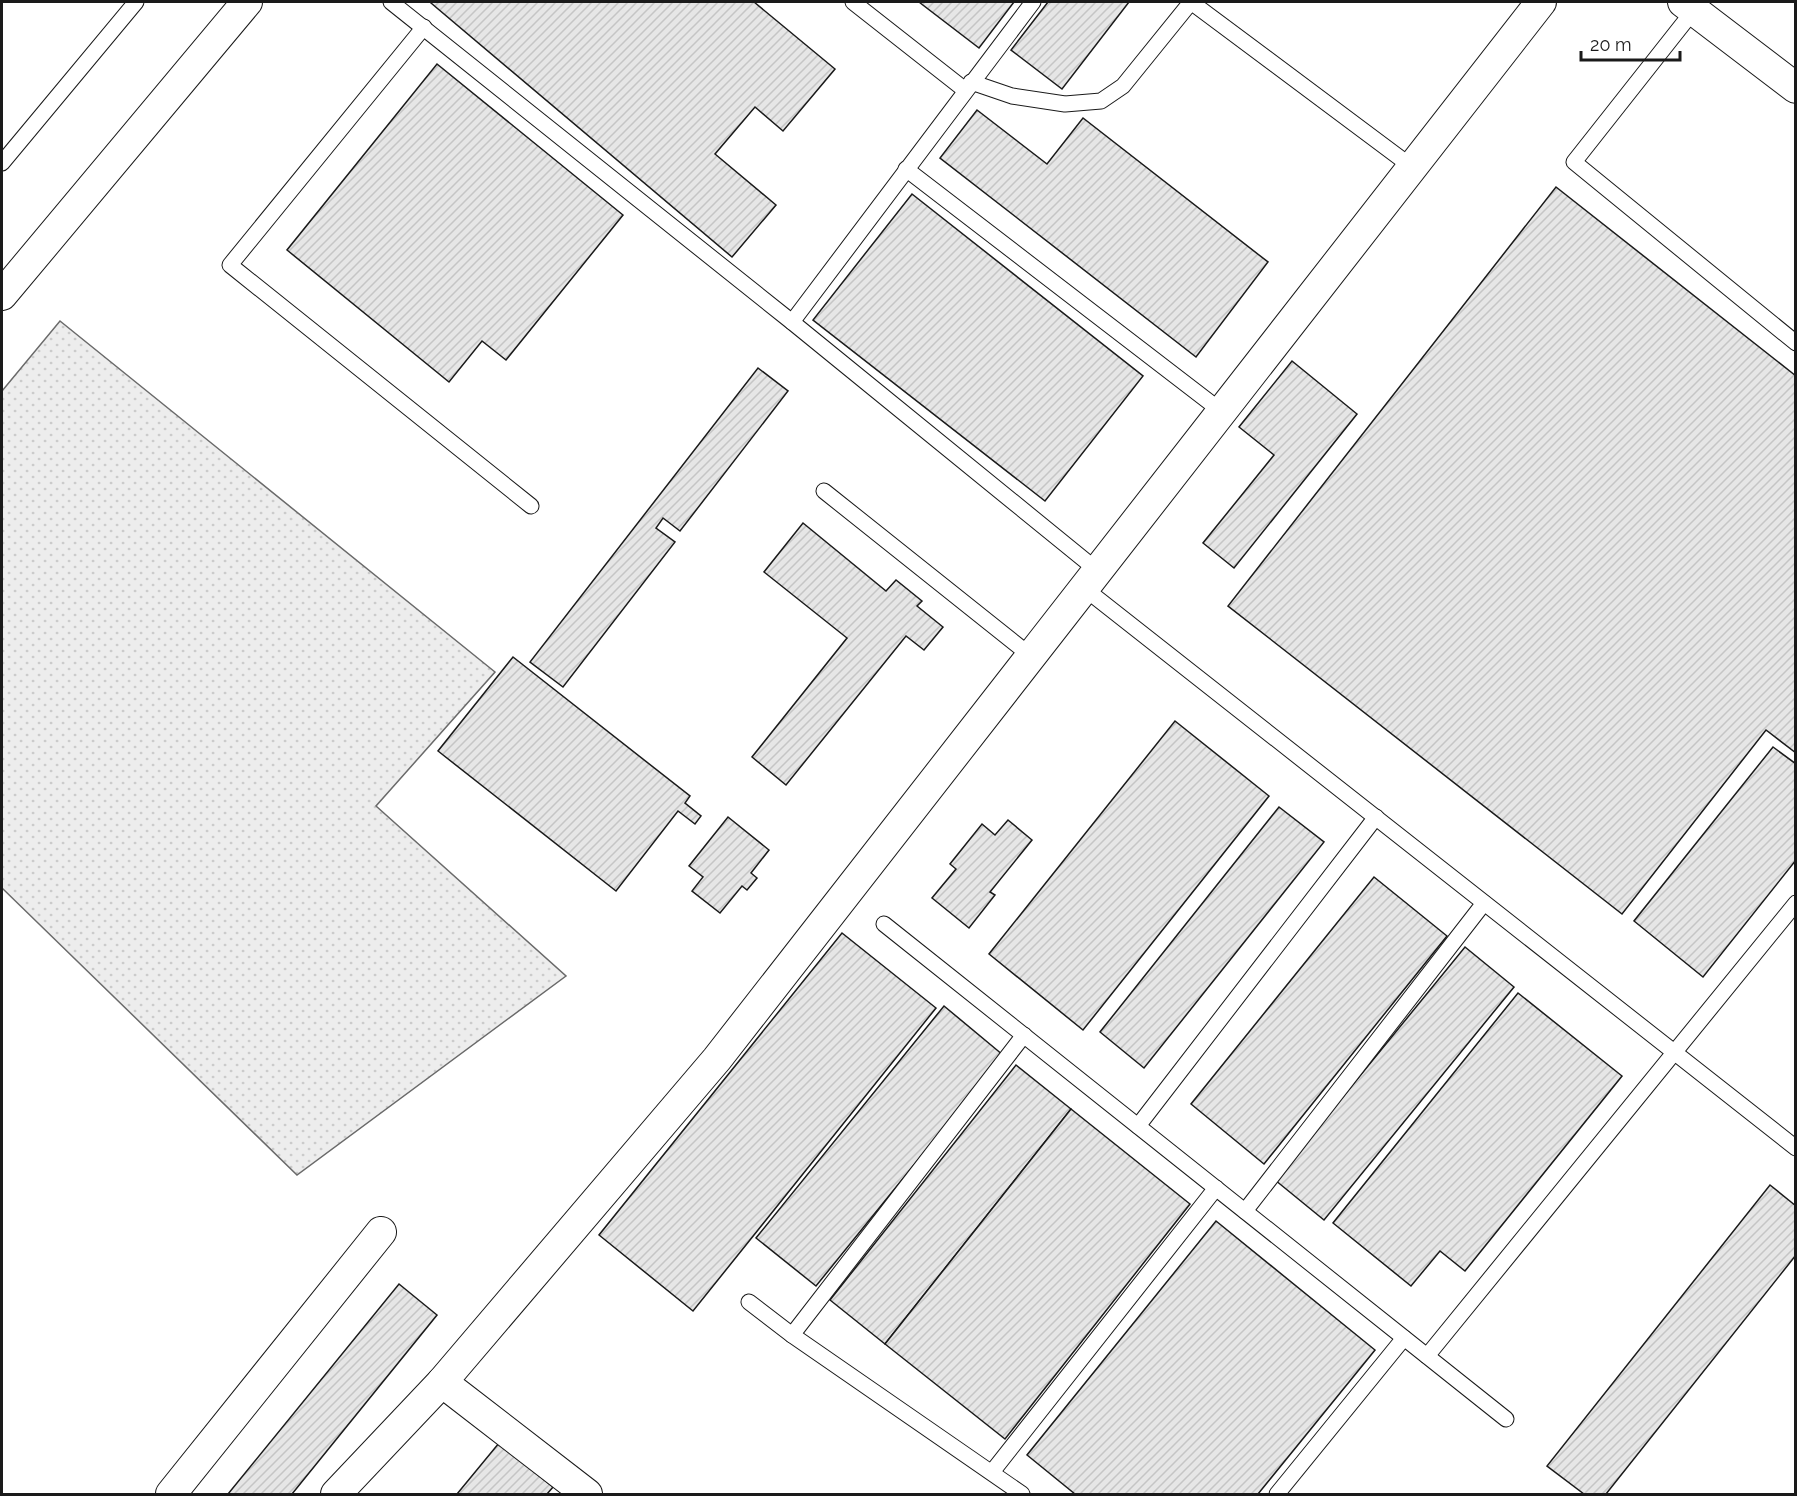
<svg xmlns="http://www.w3.org/2000/svg" width="1797" height="1496" viewBox="0 0 1797 1496" font-family="Raleway,sans-serif">
  <defs>
    <pattern id="grass-dots" width="8" height="8" patternUnits="userSpaceOnUse" patternTransform="scale(1.5)"><rect width="8" height="8" fill="#ededed"/><path d="M2 2h.1M6 6h.1" fill="none" stroke="#cbcbcb" stroke-width="1.8" stroke-linecap="round"/></pattern>
    <pattern id="building-hatch" width="6" height="6" patternUnits="userSpaceOnUse" patternTransform="scale(1.5)"><rect width="6" height="6" fill="#e6e6e6"/><path d="M-1 1l2-2M0 6l6-6M5 7l2-2" fill="none" stroke="#c5c5c5"/></pattern>
  </defs>
  <rect width="100%" height="100%" fill="#fff"/>
  <path fill="url(#grass-dots)" stroke="#6a6a6a" stroke-width="1.5" d="M60,321l435,351 -119,134 190,170 -269,199 -295,-287v-497z"/>
  <g fill="url(#building-hatch)" stroke="#1a1a1a" stroke-width="1.5">
    <path d="M432,2h322l81,67 -52,62 -28,-24 -40,47 61,51 -44,52 -301,-254z"/>
    <path d="M919,2h95l-35,46z"/>
    <path d="M1048,2h81l-67,87 -51,-39z"/>
    <path d="M437,64l186,151 -117,145 -24,-19 -33,41 -162,-132z"/>
    <path d="M977,110l70,54 36,-46 185,144 -72,95 -256,-199z"/>
    <path d="M1556,187l240,189v377l-30,-23 -144,184 -394,-308z"/>
    <path d="M912,194l231,182 -98,125 -232,-181z"/>
    <path d="M1292,361l65,53 -123,154 -31,-25 71,-88 -35,-28z"/>
    <path d="M758,368l30,23 -108,140 -17,-13 -7,10 19,14 -112,145 -33,-25z"/>
    <path d="M803,523l83,68 10,-11 26,21 -5,5 26,21 -19,23 -18,-14 -120,149 -34,-28 95,-119 -83,-66z"/>
    <path d="M513,657l177,139 -5,7 16,13 -6,8 -17,-13 -62,80 -178,-140z"/>
    <path d="M1175,721l94,75 -186,234 -94,-76z"/>
    <path d="M1773,747l23,17v96l-93,117 -69,-56z"/>
    <path d="M1279,807l45,35 -180,226 -44,-36z"/>
    <path d="M728,817l41,33 -18,23 6,5 -10,12 -5,-4 -22,27 -28,-22 11,-14 -14,-11z"/>
    <path d="M1008,820l24,20 -42,52 5,3 -26,33 -37,-30 24,-29 -6,-5 32,-40 13,11z"/>
    <path d="M1374,877l73,59 -183,228 -73,-60z"/>
    <path d="M842,933l94,75 -243,303 -94,-76z"/>
    <path d="M1465,947l49,40 -190,233 -49,-40z"/>
    <path d="M1518,993l104,83 -157,195 -25,-20 -29,35 -78,-63z"/>
    <path d="M944,1006l59,49 -187,231 -60,-48z"/>
    <path d="M1016,1065l55,44 -186,235 -55,-44z"/>
    <path d="M1071,1109l119,95 -185,235 -120,-95z"/>
    <path d="M1770,1185l26,21v49l-190,239h-22l-37,-28z"/>
    <path d="M1216,1221l159,129 -117,144h-183l-48,-39z"/>
    <path d="M399,1284l38,31 -145,179h-64z"/>
    <path d="M499,1443l54,44 -6,7h-90z"/>
  </g>
  <g fill="none" stroke-linecap="round" stroke-linejoin="round">
    <g stroke="#1a1a1a" stroke-width="17">
      <g id="service">
        <path d="M391,2l401,320 306,249"/>
        <path d="M853,2l112,88"/>
        <path d="M1694,10l-120,152 222,181"/>
        <path d="M424,27l-194,238 301,241"/>
        <path d="M971,82l41,14 53,8 36,-3 22,-15 68,-84 221,165"/>
        <path d="M2,163l134,-161"/>
        <path d="M906,169l315,242"/>
        <path d="M792,322l241,-320"/>
        <path d="M824,491l207,165"/>
        <path d="M1084,588l712,560"/>
        <path d="M884,924l622,495"/>
        <path d="M1138,1126l238,-309"/>
        <path d="M1245,1211l239,-308"/>
        <path d="M749,1302l43,33 230,159"/>
        <path d="M792,1335l232,-300"/>
        <path d="M1427,1356l369,-453"/>
        <path d="M992,1472l224,-284"/>
        <path d="M1277,1494l127,-156"/>
      </g>
    </g>
    <g stroke="#1a1a1a" stroke-width="32">
      <g id="minor">
        <path d="M1683,2l113,86"/>
        <path d="M2,295l245,-293"/>
        <path d="M442,1382l145,112"/>
        <path d="M171,1494l210,-262"/>
        <path d="M336,1494l106,-112 275,-323 824,-1057"/>
      </g>
    </g>
    <use href="#service" stroke="#fff" stroke-width="15"/>
    <use href="#minor" stroke="#fff" stroke-width="30"/>
  </g>
  <rect width="1797" height="1496" fill="none" stroke="#1a1a1a" stroke-width="6"/>
  <path d="M1581 51v9h99v-9" fill="none" stroke="#1a1a1a" stroke-width="3"/>
  <text x="1590" y="51" font-size="18" fill="#1a1a1a" stroke="#ffffff" stroke-width="4.5" paint-order="stroke">20 m</text>
</svg>
